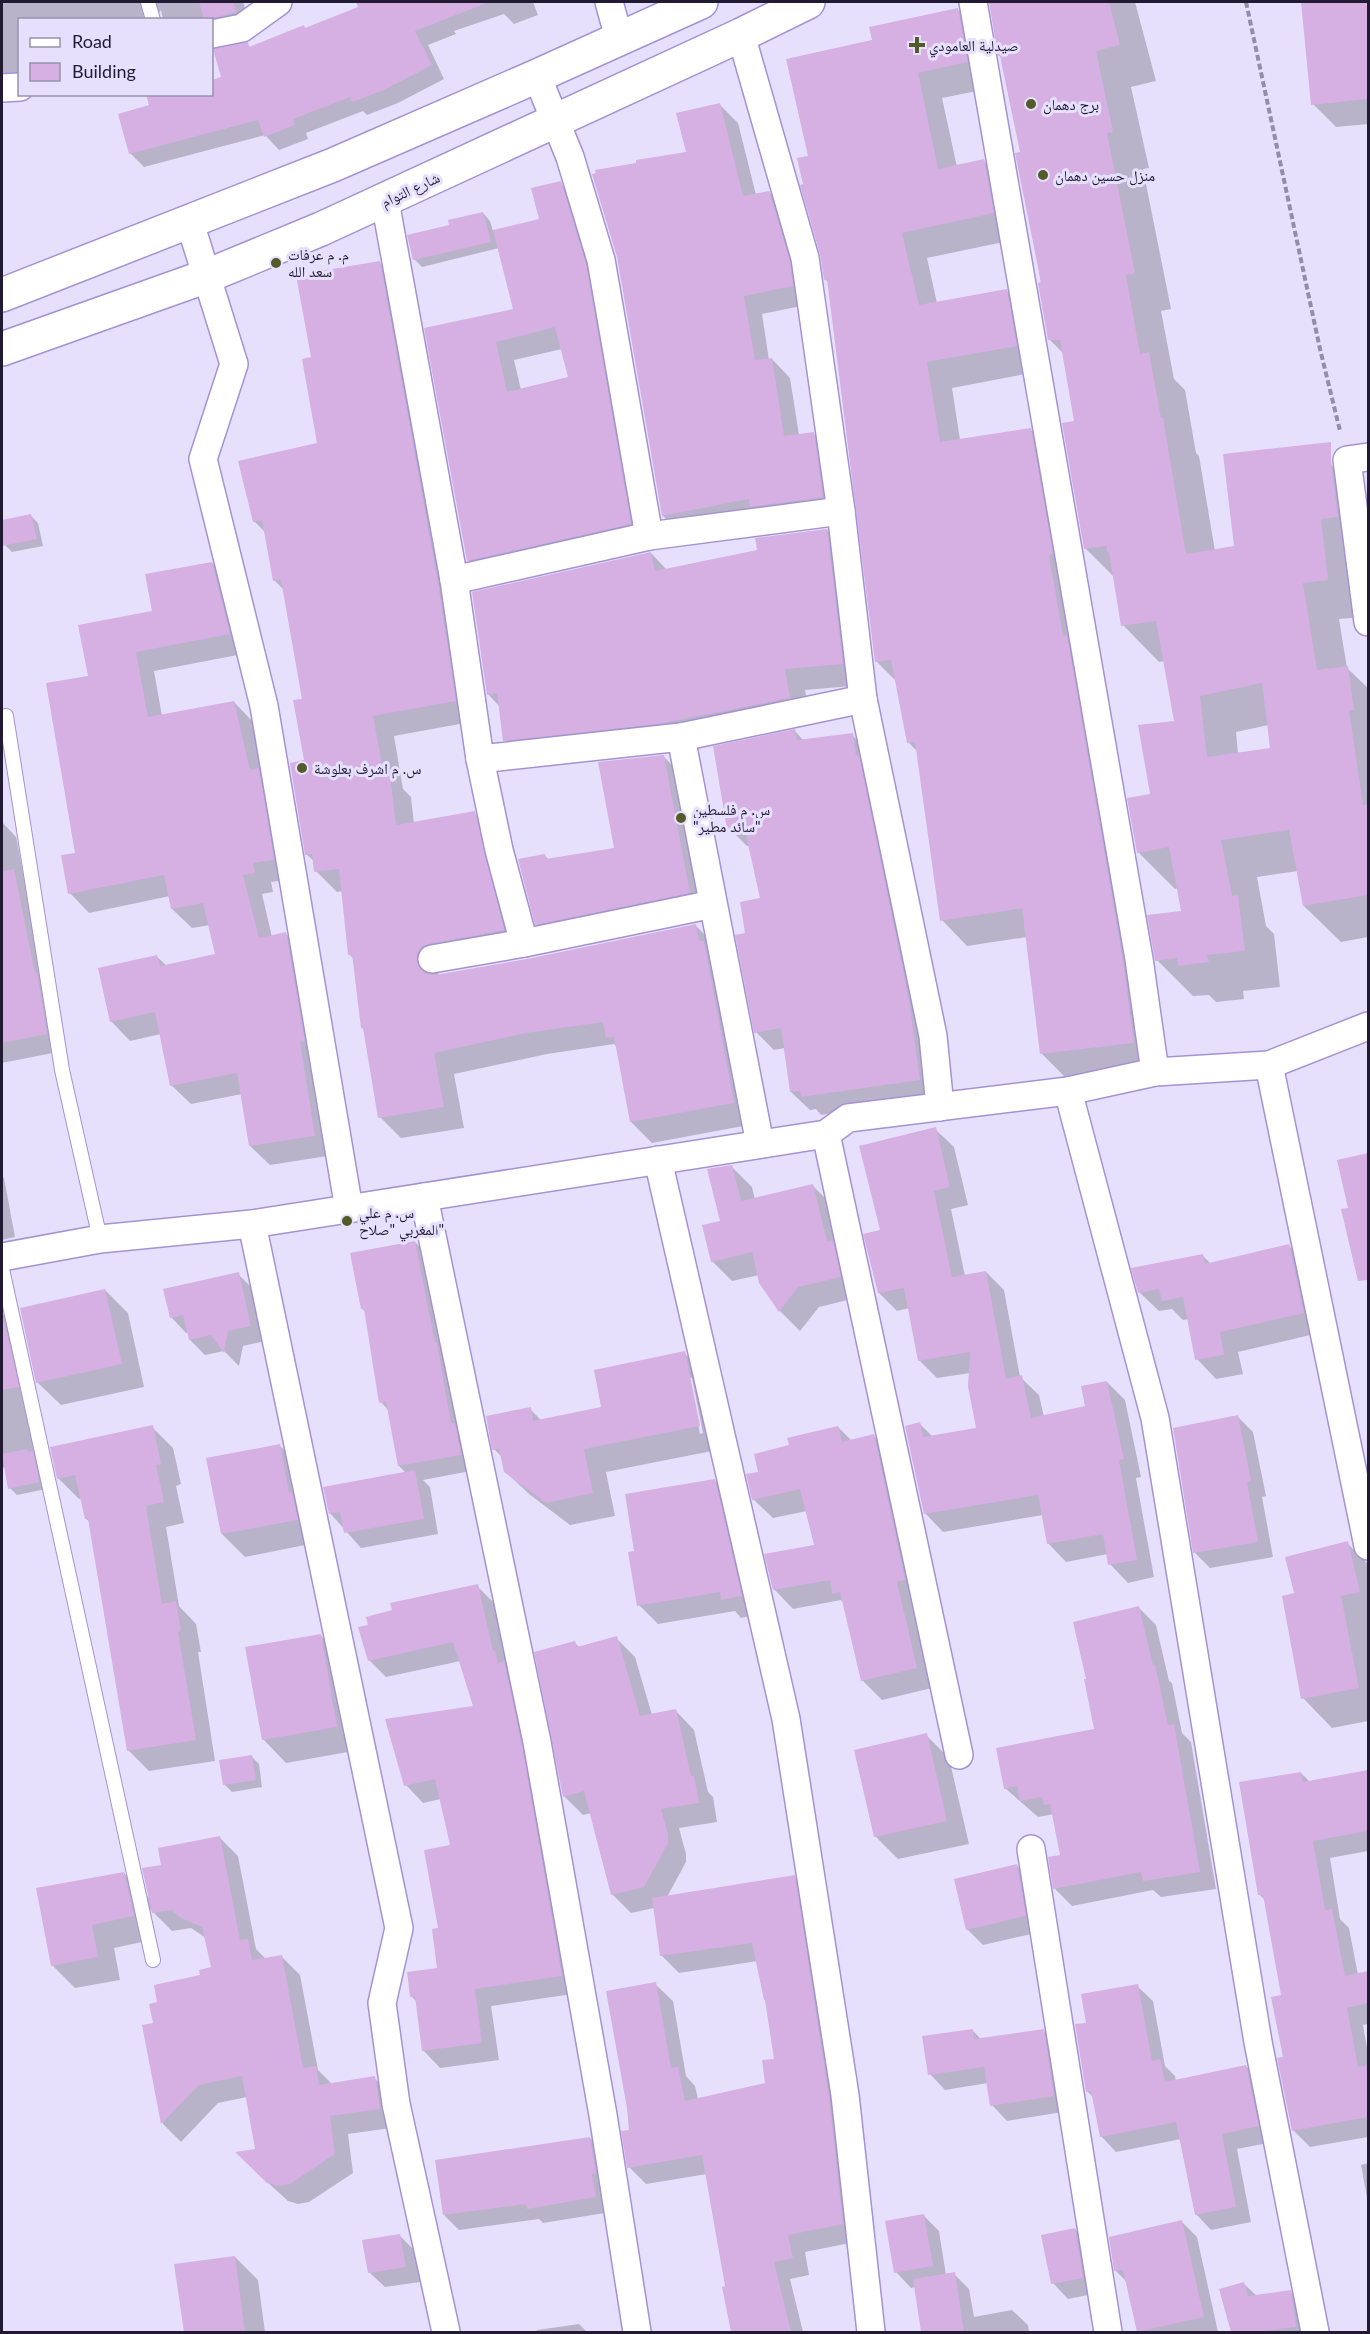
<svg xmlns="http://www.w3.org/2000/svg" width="1370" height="2334" viewBox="0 0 1370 2334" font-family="Lato,'Noto Naskh Arabic',sans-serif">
  <rect width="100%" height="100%" fill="#e7e0fc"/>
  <g fill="#0003" fill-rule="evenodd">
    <path d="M2,2h241l9,26 -40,16v-24h-49l-2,-10 -6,10h-135v56h-18z"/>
    <path d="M357,2h176l5,13 -24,9 -10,-10 -50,17 2,3 -28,11 16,34 -46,24 -31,12 -4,-4 -57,22 2,6 -29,11 -14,-15 -121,32 -14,-14 82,-59v-12l11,-4 24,-34 4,4 55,-19 54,-21z"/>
    <path d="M995,2h140l21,79 -25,6 18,81 -6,1 28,140 -10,2 13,68 11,11 11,63 3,3 16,95 20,-4 77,-101 36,36 16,135 -25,2 8,49 21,20v249l-27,5 -37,-36 -6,-35 -41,6 9,49 8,8 6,53 -37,4 1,8 -28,3 -7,-7 -16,1 -36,-36 26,-48 -5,-24 -3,1 -37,-37 13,-57 25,-73 -11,-61 -6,1 -36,-37 -8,-47 -30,-30 -9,-126 -12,-68 -15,-15 -27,-186zM1269,725l3,24 -34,5 -2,-22z"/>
    <path d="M1302,2h66v122l-32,3 -23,-23z"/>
    <path d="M958,10l25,26 9,52 -50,10 15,69 27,-6 25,26 9,52 -91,19 10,45 69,-13 26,26 9,55 -89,17 8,52 70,-11 26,26 103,613 -92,11 -26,-26 -14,-116 -60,9 -25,-26 -24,-168 -10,-10 -11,-60 -21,-21 -47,-378 -4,-4 -3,-26 -18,-68 6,-28 63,-116z"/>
    <path d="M719,104l19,19 18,72 13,-3 19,19 23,93 -49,10 7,46 3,-1 18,19 9,57 14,-2 19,19 9,64 -159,18 -19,-18 24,-363z"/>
    <path d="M560,183l19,19 70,340 -162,37 -19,-19 -42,-231 88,-19 -15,-62 -77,19 -8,-8 37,-33 32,-13 7,8 3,10 48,-11zM562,349l8,29 -49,12 -7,-30z"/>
    <path d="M379,262l21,21 76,438 -82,15 9,53 8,8 3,27 60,-11 21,21 29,117 -82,17 -5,8 90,-16 168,-35 21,21 38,178 -102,19 -21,-21 -14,-75 -3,-3 -67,10 -93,20 10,54 -63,10 -21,-21 -15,-86 -3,-3 -8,-69 -5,-5 -6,-63 -6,1 -21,-21 -1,-9 -9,-8 -2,-154 -19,-109 -11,-11 -8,-47 -12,-12 65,-77 -6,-85z"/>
    <path d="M31,516l7,7 5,23 -31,6 -7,-7 -3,-23z"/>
    <path d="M827,530l21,21 15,134 -58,5 5,29 -284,42 -21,-21 -5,-33 -12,-13 163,-141 16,17 92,-18z"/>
    <path d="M212,563l19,20 17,70 -94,18 8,45 72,-14 19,20 40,157 -22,3 2,10 -11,2 10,43 14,-3 19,19 29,202 -64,10 -20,-19 -8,-52 -51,10 -20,-19 -10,-51 -31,7 -19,-20 46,-64 10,9 50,-11 -7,-30 -18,3 -20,-19 -2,-13 -81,17 -19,-20 7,-39 12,-177 65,-65z"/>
    <path d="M795,731l9,10 48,-6 19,18 67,345 -117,17 -5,-6 -6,1 -19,-18 -6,-44 -11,2 -18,-18 -9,-98 15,-35 -12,-53h-3l-18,-18z"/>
    <path d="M663,756l16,16 26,136 -153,31 -15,-15 8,-68 4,4 67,-11z"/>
    <path d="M2,822l14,15 13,67 34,147 -61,12z"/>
    <path d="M935,1129l19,18 14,58 -17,4 14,67 21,-4 18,18 16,87 19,18 5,22 43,-10 20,-25 18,18 16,77 -5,1 18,99 -26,6 -18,-19 -2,-10 -42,8 -18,-19 -5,-28 -100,17 -18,-19 -5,-89 13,13 45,-7 -8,-57 -33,5 -18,-18 -10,-52 -12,3 -18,-18 3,-62z"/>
    <path d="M1368,1155v121l-13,-13 -5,-54 -12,-47z"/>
    <path d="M731,1166l21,21 3,13 58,-14 20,20 27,91 -41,10 -19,24 -20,-20 -21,-36 -27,6 -20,-20 10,-39z"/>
    <path d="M2,1176l2,2 11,59 -13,3z"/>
    <path d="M415,1242l15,16 46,212 -53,10 7,7 8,47 -77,14 -31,-35 76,-40 -7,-7 -10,-55 -8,-9 -15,-90 -4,-3z"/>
    <path d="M1289,1246l20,20 14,66 -85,20 5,22 -27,5 -19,-20 -8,-40 -6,1 -11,-11 -13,2 -20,-19 64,-36 8,8z"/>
    <path d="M238,1274l15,15 12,52 -22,5 -4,20 -15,-15 -19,4 -15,-15 -2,-8 -2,1 -15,-16z"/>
    <path d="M105,1290l23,23 16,74 -83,18 -24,-23z"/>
    <path d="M2,1313l18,19 26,157 -29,6 -7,-7 -4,-21 -4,1z"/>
    <path d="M684,1353l24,23 14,73 -116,23 9,44 -45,9 -41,-31 -24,-23 -2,-13 -9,-9 36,-40 12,12 61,-13zM689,1378h3l11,55 -3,1z"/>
    <path d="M1238,1417l15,15 13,64 -4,1 11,60 -63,11 -15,-15z"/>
    <path d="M152,1427l21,21 8,36 -5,2 8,37 -18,4 13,79 17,18 5,28h-3l17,109 -66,10 -21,-21 -38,-228 -4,-3 -4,-21 -3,1 -21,-21z"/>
    <path d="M838,1427l14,14 22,-5 19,19 43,232 -54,13 -20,-20 -18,-76 -3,-4 -48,9 -19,-20 42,-42 -9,-36 -34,7 -20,-19 7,-26 31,-27z"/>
    <path d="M279,1445l23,23 18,74 -75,15 -23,-23z"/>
    <path d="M714,1480l19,19 27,115 -19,4 -6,-7 -77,13 -19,-19 -3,-53z"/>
    <path d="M1347,1543l21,21v157l-36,7 -29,-30 -8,-104z"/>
    <path d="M477,1586l17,17 85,390 -88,13 8,54 -59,8 -17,-18 -6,-48 -5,-5 27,-28 13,-123 -11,-47 -18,4 -17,-18 68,-78 -13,-46 -75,16 -17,-17z"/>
    <path d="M1139,1608l17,17 13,56 3,2 10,50 9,9 25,147 -55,8 -8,-7 -81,16 -17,-17 7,-33 -8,-42 -16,3 -33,-29 91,-58z"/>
    <path d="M320,1635l23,23 16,92 -73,13 -23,-24z"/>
    <path d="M616,1638l19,19 17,58 23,-5 19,20 14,62 5,5 4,25 -38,6 7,26v8l-19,35 127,-20 17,17 49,347 -55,11 4,23 -19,4 13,53h-70l-9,-44 3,-1 -20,-113 -61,10 -17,-17 2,-36 24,-147 18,17 13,75 9,10 3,13 69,-14 9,-25 -9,-59 -9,-40 -79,12 -17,-17 -8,-48 -23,5 -19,-19 -21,-81 -8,2 -19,-19 10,-154 6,6z"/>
    <path d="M926,1735l23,23 20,86 -71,15 -23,-23z"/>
    <path d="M251,1756l8,8 3,23 -30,5 -8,-8z"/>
    <path d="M1368,1772v79l-38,7 10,61 9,9 9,47 10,-2v51l-5,1 5,29v83l-58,10 -17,-17 -8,-72 -3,-62 -16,-95 -6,-6 41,-122 9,9z"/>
    <path d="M220,1838l18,18 18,93 10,10 15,-3 19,19 18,95 14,14 42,-6 19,18 5,31 -50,7 5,39 -44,29 -11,2 -10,-3 -33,-30 2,-21 -10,-53 -29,6 -37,39 -18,-18 -20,-98 12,-2 46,-48 11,-7 -6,-31 -15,-10 -19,3 -22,-22 6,30 -42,9 6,32 -45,8 -23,-23 72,-92 27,27 12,-34z"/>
    <path d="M1017,1866l15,15 8,51 -57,13 -16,-16z"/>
    <path d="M1137,1986l16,15 12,65 10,10 1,5 70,-15 15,16 12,60 -36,7 14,73 -40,8 -15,-16 -15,-75 -65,13 -15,-16 -8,-39 -6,-6 1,-67z"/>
    <path d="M972,2030l9,9 62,-9 16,16 10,65 -62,10 -15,-16 -4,-22 -43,7 -15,-16z"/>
    <path d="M590,2138l15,16 6,58 -68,11 -4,-4 -80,11 -15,-15z"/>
    <path d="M1368,2163v40l-7,-38z"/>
    <path d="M923,2215l16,16 7,44 8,-1 15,15 5,28 38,-7 16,15 1,7h-106l-7,-45 -5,1 -15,-16z"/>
    <path d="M1182,2222l15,15 21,95h-79l-12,-50 -11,-11z"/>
    <path d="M1075,2229l15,16 8,48 -30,6 -15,-16z"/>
    <path d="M400,2236l15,15 5,31 -35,5 -16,-15z"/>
    <path d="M235,2257l23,23 7,52h-80l-9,-67z"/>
    <path d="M1244,2284l13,12 33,-4 16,15 3,25h-76l-12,-42z"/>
    <path d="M579,2324l8,8h-50v-2z"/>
  </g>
  <g fill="#d6afe3" fill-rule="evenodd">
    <path d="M199,2h34l4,10 -33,8z"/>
    <path d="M356,2l131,1 -72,28 17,34 -48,25 -32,12 -2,-5 -57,22 2,6 -31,12 -6,-17 -129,34 -11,-40 31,-9 -3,-11h66v-14l9,-3 -8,-28 35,-7 1,5 55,-22 1,3 53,-21z"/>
    <path d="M989,2h120l11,43 -24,6 17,81 -6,1 28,140 -9,2 14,79 9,-2 12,66h2l23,136 48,-8 -11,-92 108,-12v20l7,55 -17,2 7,61 -25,3 14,87 31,-4 6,44h-5l14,95 5,-1v91l-65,11 -14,-76 -68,10 11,56 6,-1 7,56 -38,4 2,7 -31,4 -1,-8 -22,3 -8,-46 34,-4 -12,-64 -32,6 -10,-55 23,-4 -12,-69 36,-4 -18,-100 -35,5 -12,-74h-2l-1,-6 -22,3 -22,-126 12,-2 -14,-81h-12l-10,-57 3,-1 -26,-129 5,-1 -20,-96h-2zM1262,683l8,65 -63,9 -7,-61z"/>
    <path d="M1301,2h67v97l-57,6z"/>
    <path d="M958,8l10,54 -50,11 20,96 46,-10 10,54 -92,20 17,72 88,-16 10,57 -90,16 13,80 91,-14 22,126 -4,1 14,81 4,-1 56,326 11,82 -94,11 -18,-146 -82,13 -25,-179 -8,1 -16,-83 -16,2 -48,-383 -3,1 -4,-26 -20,-69 3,-1 -6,-26 11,-2 -22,-97 86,-19 -3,-13z"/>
    <path d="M720,103l23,93 26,-5 21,70 3,25 -49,10 11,64 17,-2 12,78 30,-4 9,65 -73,10 -1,-8 -87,17 -45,-259 -25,-83 4,-1 -1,-3 41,-7v-3l50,-8 -10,-39z"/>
    <path d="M561,181l25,83 45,260 -164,37 -43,-233 89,-19 -20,-79 46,-11 -8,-31zM555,327l13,50 -61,15 -11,-50z"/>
    <path d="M483,212l8,30 -78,18 -6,-25 42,-10 -1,-5z"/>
    <path d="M380,261l58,322 18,118 -83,15 11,59 6,-1 6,51 79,-14 29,119 -75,14 -7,3 -5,6v9l3,7 6,5 9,1 92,-16 169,-35 3,17h5l30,162 -104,19 -16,-85 -8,1 -3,-16 -77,11 -92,20 10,54 -66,11 -15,-90h-2l-9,-74 -4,1 -9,-86 -25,3 -2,-18 -7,1 -15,-92 14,-3 -11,-60 9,-1 -21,-119 -8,1 -11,-61 -9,2 -15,-61 79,-18 -15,-84 9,-2 -15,-82z"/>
    <path d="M31,514l6,25 -35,7v-26z"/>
    <path d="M827,529l16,135 -58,5 5,29 -132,26 -155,17 -6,-48 -10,2 -15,-103 179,-40 4,19 102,-21 -2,-12z"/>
    <path d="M212,562l18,72 -94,18 12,65 86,-16 16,69 9,-2 15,92 -21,3 2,10 -12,2 16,63 27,-6 19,109 -5,1 15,94 -66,10 -12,-73 -67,13 -15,-74 -45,10 -12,-54 59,-13 3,11 55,-12 -12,-51 -32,6 -7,-34 -96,19 -7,-39 14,-2 -29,-170 42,-7 -10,-51 74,-14 -7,-37z"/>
    <path d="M795,729l2,11 56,-7 3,23 3,-1 50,245 11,80 -119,17 -1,-6 -10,1 -9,-64 -27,5 -19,-98 10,-2 -5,-31 20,-4 -16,-72 -17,3 -14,-83z"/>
    <path d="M664,755l26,138 -155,32 -17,-66 27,-5 1,5 68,-11 -16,-86z"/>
    <path d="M14,869l21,104 2,-1 10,62 -45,9v-172z"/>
    <path d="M936,1127l14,60 -16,4 18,86 34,-6 20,108 16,-4 9,43 54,-12 -4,-20 26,-5 17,78 -5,1 18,100 -29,5 -5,-31 -56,10 -9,-49 -114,19 -19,-88 15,-4 3,15 53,-9 -8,-42 2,-34 -52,9 -14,-73 -26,5 -15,-59 17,-4 -21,-84z"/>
    <path d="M1368,1153v127l-10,1 -17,-72 7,-1 -11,-48z"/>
    <path d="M732,1165l9,36 72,-17 14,57 6,-1 8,37 -43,10 -19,25 -20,-29 -7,-31 -41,10 -9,-37 18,-4 -13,-52z"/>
    <path d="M415,1241l20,102h2l14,80h4l6,32 -63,11 -12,-64 -7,1 -15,-94h-3l-11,-56z"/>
    <path d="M1289,1244l15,69 -84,19 4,23 -29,5 -12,-63 -21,4 -3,-12 -21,4 -7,-25 72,-14 2,10z"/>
    <path d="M239,1272l12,54 -23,5 -4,22 -13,-18 -22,5 -6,-25 -13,3 -7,-29z"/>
    <path d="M105,1289l17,75 -86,19 -16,-75z"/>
    <path d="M2,1312l17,75 -17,3z"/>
    <path d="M685,1351l15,75 -116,23 9,44 -47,10 -42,-31 -5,-23 -7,1 -6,-34 45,-9 2,14 68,-14 -7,-37z"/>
    <path d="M1238,1415l13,66 -4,1 11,60 -65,11 -20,-125z"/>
    <path d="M153,1425l8,39 -5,1 8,37 -18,4 16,98 14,-3 5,30 -3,1 18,108 -69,11 -39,-232h-3l-10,-44 -18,4 -7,-32z"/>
    <path d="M838,1426l4,16 32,-8 31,146 -8,2 20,86 -56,13 -21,-89 -8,2 -2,-14 -57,10 -9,-36 50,-9 -14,-56 -48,11 -6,-26 12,-2 -4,-18 35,-9 -2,-7z"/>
    <path d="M280,1444l9,49 3,-1 6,28 -77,14 -15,-76z"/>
    <path d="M27,1449l1,3 5,-1 6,31 -31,7 -6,-35z"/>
    <path d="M415,1470l9,49 -80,14 -4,-21 -11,2 -6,-27z"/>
    <path d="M715,1479l27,117 -21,4 -1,-8 -83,14 -9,-54 6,-1 -9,-57z"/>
    <path d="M1348,1541l12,51 -19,4 18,92 -58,11 -19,-103 12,-3 -9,-36z"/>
    <path d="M478,1584l15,67 2,-1 3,13 6,-2 18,84 40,231 -87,13 7,54 -60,8 -7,-54h-5l-3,-25 30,-4 -5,-39 6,-1 -14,-78 26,-5 -15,-66 -31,7 -19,-67 88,-13 -20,-64 -85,19 -10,-34 10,-2 -2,-8 26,-7 -2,-7z"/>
    <path d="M1139,1606l14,59 2,-1 13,61 6,-1 26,148 -57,9 -2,-9 -88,17 -5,-32 12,-2 -10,-51 -6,1 -2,-8 -22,4 -3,-15 -13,3 -8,-41 98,-19 -10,-50h2l-13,-57z"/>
    <path d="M321,1634l16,93 -75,13 -17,-93z"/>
    <path d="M617,1636l23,80 36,-7 15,67h3l5,27 -38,6 7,25v9l-24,44 -33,8 -27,-104 -21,6 -29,-145 41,-11 2,6z"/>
    <path d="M927,1733l20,88 -73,16 -20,-87z"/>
    <path d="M252,1755l4,25 -33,5 -4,-25z"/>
    <path d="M1368,1770v61l-55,10 12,69 7,-1 13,67 23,-5v32l-21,5 11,59 10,-2v52l-76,14 -15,-73 6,-1 -12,-60 10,-2 -18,-100h-5l-19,-113 62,-10 2,10z"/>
    <path d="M220,1836l20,104 8,-1 4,21 30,-5 21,113 13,-2 3,19 56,-9 5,33 -50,7 5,38 -45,30 -11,2 -12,-3 -32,-31 20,-3 -13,-73 -43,9 -38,39 -19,-99 11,-2 -4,-19 8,-2 -3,-17 46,-10 -1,-5 12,-3 -9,-40 -21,-9 -10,-8 -19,3 -10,-45 19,-3 -3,-17z"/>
    <path d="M1017,1864l9,52 -60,14 -12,-51z"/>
    <path d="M124,1872l10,44 -42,9 6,32 -47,9 -15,-78z"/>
    <path d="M795,1875l34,222 14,127 -55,11 5,23 -19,4 17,70h-60l-9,-45 3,-1 -23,-131 -75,13 -6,-37 8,-1 -2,-22 -21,-117 50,-9 15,86 7,-1 7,34 80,-18 -3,-23 12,-1 -9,-59h-1l-12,-57 -92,13 -8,-58z"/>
    <path d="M1138,1984l14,77 8,-2 5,23 81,-17 13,61 -37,8 14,73 -41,8 -19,-93 -76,15 -9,-46 -5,1 -11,-68 11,-1 -5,-29z"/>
    <path d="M973,2029l1,10 70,-10 10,67 -64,10 -6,-39 -56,8 -6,-39z"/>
    <path d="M590,2137l6,36 -4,1 4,23 -69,12 -1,-5 -83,11 -8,-55z"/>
    <path d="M924,2214l9,52 -39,7 -9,-52z"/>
    <path d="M1182,2220l22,97 -67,15 -14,-62 -9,1 -5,-34z"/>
    <path d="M1075,2228l8,50 -32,6 -10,-49z"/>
    <path d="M400,2234l6,33 -38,6 -6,-33z"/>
    <path d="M235,2256l10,76h-61l-10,-68z"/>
    <path d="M955,2272l9,60h-43l-8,-53z"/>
    <path d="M1244,2282l4,14 43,-6 5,37 -41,5h-24l-12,-43z"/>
  </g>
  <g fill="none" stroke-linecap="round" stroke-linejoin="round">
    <g stroke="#a592d4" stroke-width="16">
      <g id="service">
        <path d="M148,2l5,18"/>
        <path d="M6,716l56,354 38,169"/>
        <path d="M2,1269l151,691"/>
      </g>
    </g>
    <g stroke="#a592d4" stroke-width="30">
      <g id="minor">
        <path d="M609,2l10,36"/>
        <path d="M973,2l166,957 16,113"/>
        <path d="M212,34l30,-6 36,-26"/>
        <path d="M741,35l64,223 36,253 22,188 70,337 7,71"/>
        <path d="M537,76l33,81 31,103 48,276"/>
        <path d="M2,88l18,-1"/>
        <path d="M385,201l69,379"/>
        <path d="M190,223l44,141 -31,95 61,247 85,503"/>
        <path d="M1368,457l-21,3 21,162"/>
        <path d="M681,737l79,407"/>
        <path d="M480,759l201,-22 182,-38"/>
        <path d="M524,943l-25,-93 -19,-91 -26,-179 195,-44 192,-25"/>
        <path d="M432,959l92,-16 189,-39"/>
        <path d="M1269,1065l99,481"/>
        <path d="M1068,1091l87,327 103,624 57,290"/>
        <path d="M826,1134l133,621"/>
        <path d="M658,1160l128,559 59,376 26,237"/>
        <path d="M424,1197l113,545 66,373 34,217"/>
        <path d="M252,1224l147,704 -17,75 14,101 50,228"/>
        <path d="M2,1257l98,-18 152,-15 574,-90 22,-16 220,-27 87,-19 114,-7 99,-39"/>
        <path d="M1031,1849l77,483"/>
      </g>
    </g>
    <g stroke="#a592d4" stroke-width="36">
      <g id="secondary">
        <path d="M2,295l331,-130 204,-89 164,-74"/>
        <path d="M2,349l205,-73 114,-47 420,-194 67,-33"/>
      </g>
    </g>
    <path stroke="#948da8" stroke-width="4" stroke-dasharray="6 3" stroke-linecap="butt" d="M1246,2l74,347 20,82"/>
    <use href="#service" stroke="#fff" stroke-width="14"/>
    <use href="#minor" stroke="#fff" stroke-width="27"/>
    <use href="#secondary" stroke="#fff" stroke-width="33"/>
  </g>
  <g fill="#535b2a" stroke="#e7e0fc" stroke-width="2">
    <path d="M914 36h6v6h6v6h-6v6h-6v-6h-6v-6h6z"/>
    <circle cx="1031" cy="104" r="6"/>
    <circle cx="1043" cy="175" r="6"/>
    <circle cx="276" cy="263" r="6"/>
    <circle cx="302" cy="768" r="6"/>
    <circle cx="681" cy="818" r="6"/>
    <circle cx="347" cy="1221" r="6"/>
  </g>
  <g text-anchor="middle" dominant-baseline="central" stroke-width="6" stroke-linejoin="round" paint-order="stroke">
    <g font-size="15" fill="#221a33" stroke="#e7e0fc" text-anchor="start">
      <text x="929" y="45">صيدلية العامودي</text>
      <text x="1043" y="104">برج دهمان</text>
      <text x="1055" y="175">منزل حسين دهمان</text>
      <text x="288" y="254">م. م عرفات<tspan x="288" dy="17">سعد الله</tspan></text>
      <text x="314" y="768">س. م اشرف بعلوشة</text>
      <text x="693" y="809">س. م فلسطين<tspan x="693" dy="17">"سائد مطير"</tspan></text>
      <text x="359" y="1212">س. م علي<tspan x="359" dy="17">المغربي "صلاح"</tspan></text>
    </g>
    <g font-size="15" fill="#221a33" stroke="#e7e0fc">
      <text transform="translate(410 189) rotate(-25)">شارع التوام</text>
    </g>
  </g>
  <rect width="1370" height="2334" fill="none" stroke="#221a33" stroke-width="6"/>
  <rect x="18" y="18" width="195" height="78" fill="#e7e0fc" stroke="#9891ac" stroke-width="1.5"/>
  <rect x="30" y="38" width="30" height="9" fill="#ffffff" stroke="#9891ac" stroke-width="1.5"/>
  <text x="72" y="48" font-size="18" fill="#221a33">Road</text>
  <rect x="30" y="63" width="30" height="18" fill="#d6afe3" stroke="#9891ac" stroke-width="1.5"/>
  <text x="72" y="78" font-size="18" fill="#221a33">Building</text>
</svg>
